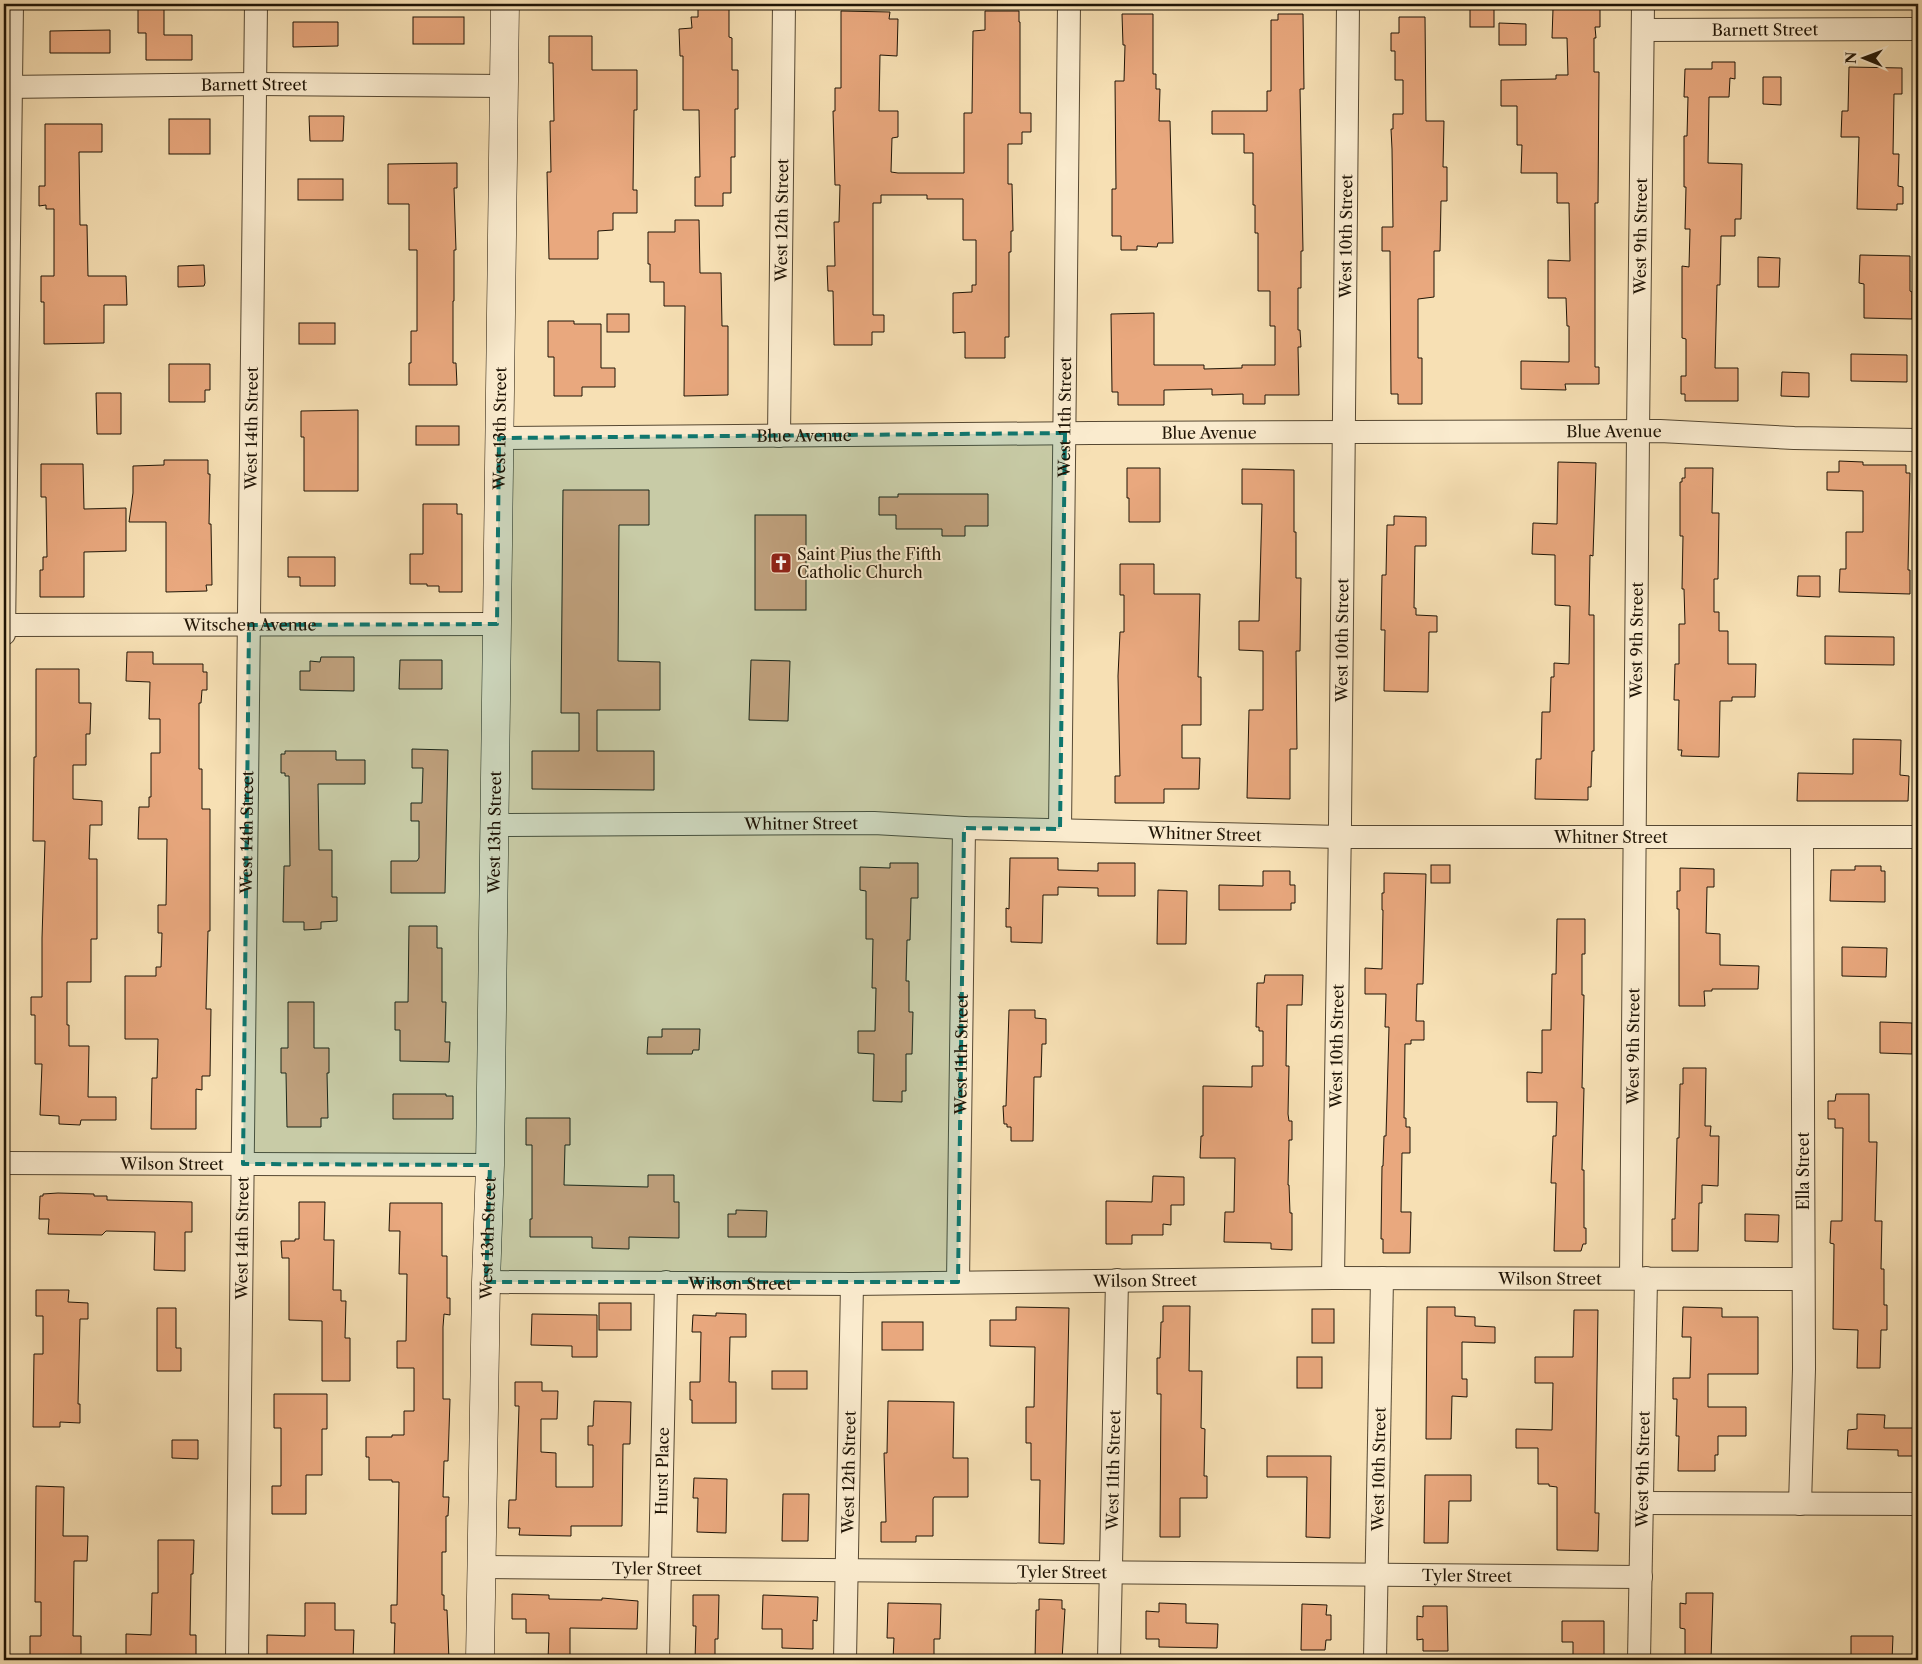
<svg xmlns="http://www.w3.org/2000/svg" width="1922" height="1664" viewBox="0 0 1922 1664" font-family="'Libre Caslon Text',serif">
  <rect width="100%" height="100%" fill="#f7e0b4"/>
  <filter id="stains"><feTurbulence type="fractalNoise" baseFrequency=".004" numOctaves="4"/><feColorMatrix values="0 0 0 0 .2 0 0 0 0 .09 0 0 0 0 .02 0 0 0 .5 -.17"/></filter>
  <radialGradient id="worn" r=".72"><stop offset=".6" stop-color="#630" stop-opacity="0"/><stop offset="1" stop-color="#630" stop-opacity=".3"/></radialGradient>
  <g fill="#e9a87e" stroke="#201506">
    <path d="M138,4h26v31h28v25h-46v-27h-8z"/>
    <path d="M698,4h31v33l3,1v32h6v39h-3v48h-4v36h-8v13h-28v-29h5l-1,-67h-16v-54h-3l-1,-27 13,-1 -1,-11h7z"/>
    <rect x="1470" y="9" width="24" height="18"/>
    <path d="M1553,9h47v18h-5l1,11h-2v34h5l-1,131h-3v164h4v17h-34l1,6 -45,-1v-28l48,1v-36h-2l-1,-28h-18v-38l22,1 -1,-58h-12v-30h-36l1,-28h-5v-39h-16v-26l55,-1v-4h12l-1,-37h-15z"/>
    <path d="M841,11l49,1 -1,7h9l-1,37 -17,-1 -1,56h19v26l-6,1 -1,34 7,1h66v-60h8l1,-82 12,-1v-19h34v11h1v91h11v19h-9v12h-14v40h4l1,47h-2v21h-2v85h-4v21h-40v-26l-12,1v-40l19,-1v-7h4v-45h-13v-41h-36v-4h-46v8h-8v112h11v17h-12v13h-38l-1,-54h-5l-1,-25h8l-1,-44h5l1,-37h-5l-2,-74h2v-23h6z"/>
    <path d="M1122,14h31v60h3v15h4l-1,32h11l3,122h-15l-1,4 -20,-1v4h-16v-14h-9v-47h4l-1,-108h9l1,-36h-2z"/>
    <path d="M1278,14h25l1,75h-4l3,162h-2v37h-3v42h2l1,17h-3l1,48h-34v9h-22v-10l-31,1v-6l-48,1v15h-46v-13h-6l-1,-78 43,-1v52h50v4l38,-1v-3h33v-39h-5v-35h-12v-58h-3v-28h-2v-52h-9v-19h-32v-23h55v-20h4v-71h7z"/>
    <rect x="413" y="17" width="51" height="27"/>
    <path d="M1399,17h26l1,104h18l-1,46h4v34h-6l-1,50h-6v46l-16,2v59h4v46h-24v-10h-7l-1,-143h-8v-24h11l-1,-78 -1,-20h2v-15h10v-34h-8v-29h-4v-18h8z"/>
    <path d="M293,22h45v24l-45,1z"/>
    <path d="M1499,23l27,1v21h-27z"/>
    <path d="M110,30v23h-60v-22z"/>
    <path d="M549,36h43v34h45v40h-3l-1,80h4v23h-24v17l-15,1v28h-49l-2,-87h4l-1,-51h4l-1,-58h-4z"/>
    <path d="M1712,62h23v17l-5,-1 -1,19h-20l-1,66 34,1 -1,55h-6v17h-14l-1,49h-3l-2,83h23v33h-53v-7h-4v-18h5v-37l-4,-1v-72l7,1 1,-38h-5l1,-42h-2v-51h3l1,-39h-4l1,-28h27z"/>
    <path d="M1849,67l53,1v26h-8l-1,60h6l-1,32 5,1v17h-6v6l-40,-1 2,-72h-18l1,-26h6z"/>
    <path d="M1763,77h18v28l-18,-1z"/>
    <path d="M309,116h35l-1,25h-33z"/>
    <rect x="169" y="119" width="41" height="35"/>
    <path d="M45,124h57v28h-23l1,73h7l1,51h38l1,29h-23v38l-60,1v-42h-3v-26h13v-67h-8v-4l-7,1v-20h6z"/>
    <path d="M457,163v25h-3l2,62h-2v51h-1v62h3l1,22h-48v-22h2v-32h6v-81h-8v-46h-21v-40z"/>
    <rect x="298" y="179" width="45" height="21"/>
    <path d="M675,220h24l1,53h21l1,53h6v69l-44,1 1,-90h-21v-24h-14v-18h-2v-32h27z"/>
    <path d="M1860,255l50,1v35l2,1v27l-48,-1v-34l-5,-1z"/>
    <path d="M1758,257l22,1 -1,29h-21z"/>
    <path d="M204,265l1,18 -1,3 -26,1v-21z"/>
    <rect x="607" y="314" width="22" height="18"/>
    <path d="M548,321h26v3h27v44h14v19h-33v9h-28v-39h-6z"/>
    <rect x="299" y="323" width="36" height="21"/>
    <path d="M1851,354l56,1v27l-56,-1z"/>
    <path d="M169,364h41v26h-5v12h-36z"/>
    <path d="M1782,372l27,1v24l-28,-1z"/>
    <path d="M96,393h25v41h-24z"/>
    <path d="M358,410v81h-54v-54h-3v-26z"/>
    <rect x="416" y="426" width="43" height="19"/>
    <path d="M164,460h44v14h2l-1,50h2l1,61h-6l1,6 -41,1v-70h-37l4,-29v-27l31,-1z"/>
    <path d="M1839,461l24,1v3h43v8h4l-2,97h2v24l-71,-2 1,-23h6v-37h17v-41l-36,-1v-18h12z"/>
    <path d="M1558,462l38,1 -3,93 -3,-1 -1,60h5v136h-2l-1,36h-3v13l-53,-1 1,-40h5l1,-47h8l1,-35h3v-14l15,1 1,-58 -15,-1v-50l-23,-1 1,-31 24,1z"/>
    <path d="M41,464h42l1,45 42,-1v43l-42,1v45h-44v-27h3v-13h4l-1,-60h-5z"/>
    <path d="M1127,468h33v54h-31v-24h-2z"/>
    <path d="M1685,468h28l-1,45h7l-1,66h-4v33h5v19h9v33h28l-1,33h-23v4h-12l-1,56 -38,-1 1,-6h-4l1,-50h-5l1,-36h4v-40h6l-1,-35h-2l1,-53h-3v-54h2v-4h3z"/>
    <path d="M1242,469l52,1v62h2v46h5l-1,73h-4l1,98h-7v50l-43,-1 2,-88h14v-59l-24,-1v-29h20l3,-117h-20z"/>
    <path d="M563,490h86v35h-30l-1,136 42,1v48h-63v41h57v39l-122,-1v-38h47v-38h-18z"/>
    <path d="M898,494h90v32h-23v10h-23v-7h-46v-14h-17v-18h19z"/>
    <path d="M423,504h34v10h5v78h-23v-6h-12v-2h-17v-30h13z"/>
    <rect x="755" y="515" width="51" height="95"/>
    <path d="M1394,516l32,1v29h-11l-1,62h2v7l21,1v16h-8l-1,60 -44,-1 1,-61h-4l1,-55h4l1,-50h7z"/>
    <path d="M288,557h47v29h-35v-9h-12z"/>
    <path d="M1120,564h34v30h46l-2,83h3v48h-19v33h18l-1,31h-35v14h-49v-27h5l-2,-100 2,-44h4v-37h-4z"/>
    <path d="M1798,576h22v21l-23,-1z"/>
    <path d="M1825,636l69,1v28l-69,-1z"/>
    <path d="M127,652h26v12h50v8h4v18h-5l-1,13h-2v66h3v40h8v122h-2l-2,78h5l-1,67h-8v14l-6,-1v40h-45l1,-51h5l1,-39h-33v-63h31v-9h5l1,-34h-4v-28h8l1,-66h-29l1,-32h10v-10h2v-44h9v-34h-11l1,-37 -24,-1z"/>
    <path d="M321,657h33v34l-54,-1v-19h10v-10l10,1z"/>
    <path d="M400,660h42v29h-43z"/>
    <path d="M751,660l39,1 -2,60 -39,-1z"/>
    <path d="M36,669h43v34h12l-1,31h-4v31h-13v34l29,2v24h-12l-1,34h8v80h-6v43h-24v43h2v21h20l-1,51h28v23h-35l-1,5 -21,-1v-8l-19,-1 2,-51h-7v-49h-4v-18h11v-59l3,-97h-12l1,-84h2z"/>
    <path d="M1853,739l48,1 -1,35 9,1 -1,25h-111l1,-28 55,1z"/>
    <path d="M412,749l36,1 -3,143h-54v-32h26l2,-3v-37h-8v-18h11l1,-35h-11z"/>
    <path d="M285,751h51v9h29v24h-47l1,66h13v47h5v24l-16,1v7l-17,1v-8h-21l1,-56h6l-1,-90h-4v-3h-4v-19h4z"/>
    <path d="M1010,858h48v12l40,1v-8h37v33h-37v-8l-40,-1v8h-15l-1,48 -31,-1v-15h-5v-19l3,1z"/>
    <path d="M890,863h28v35h-7l-1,42h-3l-1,41h3v31h4l-1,42h-6v37h-4v11l-29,-1 1,-47 -16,-1v-22h17l1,-43h-4l1,-49h-7v-48l-6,-1v-23l30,1z"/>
    <rect x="1431" y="865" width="19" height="18"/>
    <path d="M1855,866h26v5h4v31l-55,-1 1,-31h24z"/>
    <path d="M1680,868l34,1v18h-7l-1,46 14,1v31l39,1 -1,23h-46v2h-8l1,15h-26v-97h-2v-18h3z"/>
    <path d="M1263,871h27v14h5v18h-4v7h-72v-25l44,1z"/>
    <path d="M1384,873l42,1 -3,110h-6l-1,37h8v19h-13v4h-6l-1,74h2v9h4v26h-8l-1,59h10l-1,41h-27v-14h-2l1,-73h1l1,-30h2l3,-109h-4l1,-33h-21v-26l17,1 1,-59h-1v-17h2z"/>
    <path d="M1158,890l29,1 -1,53h-29z"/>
    <path d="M1557,919h28v35h-3v41h2l-2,93h2l-2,82h2v58h2v16h-3l-2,7h-27l2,-68h-5l2,-47h3l1,-34h-30v-30l15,1v-43h9l1,-56h4z"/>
    <path d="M409,926h28v22h5v54h4l-1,40h5l-1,20 -49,-1v-31h-5v-28h13z"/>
    <path d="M1842,947l45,1 -1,29 -44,-1z"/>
    <path d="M1265,975h38l-1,30h-15l-1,61h3l-1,48 1,7h3v19h-3v5l-1,40h1l1,28h2v37l-21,-1v-6l-47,-1 1,-30h9l1,-54h-35l1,-22h2v-50l49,1v-21h11v-35h-4v-4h-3l1,-44h7z"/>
    <path d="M288,1002h26v46h15v25h-2l1,45h-7v9h-34l-1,-54h-5v-25h7z"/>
    <path d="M1009,1010h26v8l11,1v25h-4l-1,33h-7l-1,64h-22v-14h-4v-3h-3l-1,-18h3z"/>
    <path d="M1880,1022l32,1v31l-32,-1z"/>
    <path d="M662,1029h38l-1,21h-6l-1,4h-45l1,-17h14z"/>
    <path d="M1683,1068h23l-1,58h6l-1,10h9l-1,50 -16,-1v18h-3l-1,48h-26v-32h3l2,-81h2l1,-54h3z"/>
    <path d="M393,1094h53v2h7v23h-60z"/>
    <path d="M1836,1094h33v48h8l-2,79h7l-1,48h3v36h3v25h-6l-1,38h-23l1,-38 -25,-1 1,-85 -4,-1 1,-22h11l1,-93h-8v-9h-7v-18h7z"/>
    <path d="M526,1118h44v27h-5l-1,40 84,2v-12h26v27h5v36l-50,-1v12l-37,-1v-11h-62v-18h2v-74h-6z"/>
    <path d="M1153,1176l31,1v28h-13v20l-8,-1v11h-31v9h-26v-43l46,1z"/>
    <path d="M58,1193l36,1v2h13v4l85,2v30h-7v39l-31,-1 1,-38 -49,-1 -4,4 -54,-1 1,-15h-10l1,-23h3v-2z"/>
    <path d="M299,1202h26l-1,38h10l-1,50h8v11h5l-1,37h5v43h-28v-60l-33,-1v-62h-7l-1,-17h14v-2h4z"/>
    <path d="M390,1203h52v53h5v42h3v17l-6,-1 -1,13v72h7l-2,62h-4l-1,36h6l-1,19h-2v36h-4v43h2v15h3l2,50h-55l1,-37h-4v-18h6l2,-123h-7v-2h-23v-23h-3v-20h26v-2h12v-24h10v-43h-17v-27h9l1,-67h-8l1,-43h-11z"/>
    <path d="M736,1210l31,1 -1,26h-38v-23h8z"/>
    <path d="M1745,1214l34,1 -1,27 -33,-1z"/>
    <path d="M36,1290h33l-1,12 20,1v16h-8l-2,85h2v19l-20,-1v5h-27l1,-73h9v-38h-7z"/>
    <rect x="599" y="1303" width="32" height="27"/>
    <path d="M1163,1306h27l-1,65h13l-1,57 4,1 -1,47h3v22h-27v39h-20l1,-143h-4v-36h3l1,-36h2z"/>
    <path d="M1016,1307l53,1 -5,236 -25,-1 1,-63h-9v-37h-5v-36h8l1,-60 -45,-1v-26h26z"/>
    <path d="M1427,1307h28v9l20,1v9l20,1v16l-33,-1v37h5v18l-15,-1 -1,43h-25z"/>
    <path d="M1683,1307l39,1v9h36v57h-50v33h38v29h-28v19h-3v16h-37l1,-35h-3l1,-37h-4v-21h17l1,-41h-9z"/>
    <path d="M157,1308h19v40h5v23h-24z"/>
    <rect x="1312" y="1309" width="22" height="34"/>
    <path d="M1574,1310h24l-3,203h4l-1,38 -41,-1v-63l-8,-1v-2h-11v-36h-22v-19l36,1 1,-47h-18v-26h38z"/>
    <path d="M716,1313l30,1v23h-16l-1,45h7v41h-44v-23h-2v-18h10l1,-50h-9l1,-17 23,1z"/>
    <path d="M532,1314l65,1v42h-25v-11l-41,-1z"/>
    <rect x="882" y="1322" width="41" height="28"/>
    <rect x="1297" y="1357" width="25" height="31"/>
    <rect x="772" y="1371" width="35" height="18"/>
    <path d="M515,1382h27v9h16l-1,28h-16v33l15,1v34h37v-42h-5v-19h5l1,-25 37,1 -1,42h-7l-1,82h-51v10l-52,-1 1,-7h-12l1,-28h7l3,-94h-4z"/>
    <path d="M274,1394h53v35h-5v46h-16v39h-34v-28h9v-58h-7z"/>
    <path d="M888,1401l66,1 -1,56h15v39h-34l-1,2v37h-17v6h-35v-20h5l-2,-69h3z"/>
    <path d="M1857,1414l28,1 -1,13h34v28h-20v-6l-51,-1 1,-19 9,-1z"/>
    <path d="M172,1440h26v19l-26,-1z"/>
    <path d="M1267,1456h64l-1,82 -24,-1 1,-60h-40z"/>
    <path d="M1425,1475h46v26h-22l-1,42h-24z"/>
    <path d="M694,1478l33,1 -1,54 -29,-1 1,-34h-5z"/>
    <path d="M36,1486l28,1 -1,49h25l-1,25h-13l-1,75h8v24h-51v-24h11v-34h-6z"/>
    <path d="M783,1494h26l-1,47h-26z"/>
    <path d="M158,1540h36l-1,34h-2l-1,61h6v25h-70v-26l25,1 1,-42h6z"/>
    <path d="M1686,1593h27l-2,67h-26v-31l-5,-1v-25l6,1z"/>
    <path d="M512,1594l37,1v4l53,1v-2l36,3 -1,28 -67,-1v32h-22l1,-27h-23v-14h-14z"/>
    <path d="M693,1595h26l-1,44h-3v21h-20l1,-34h-3z"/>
    <path d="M763,1595l55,2 -1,24 -4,-1v29l-31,-1v-19h-20z"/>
    <path d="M1039,1599l23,1v9h3l-3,51h-27l1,-50h3z"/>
    <path d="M305,1603h30v27h19l-1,30h-86v-25l38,1z"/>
    <path d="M888,1603l53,1 -1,35h-6v21h-41l1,-22h-7z"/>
    <path d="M1159,1603l27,1v19l32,1 -1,24 -58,-1v-8h-13v-28l13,1z"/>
    <path d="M1302,1604l25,1 -1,10h5v25h-5l-1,10h-24z"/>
    <path d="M1423,1606h24l1,45h-25v-12l-6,1v-24l6,1z"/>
    <path d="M1562,1621h42v39h-31v-18h-11z"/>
    <path d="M1851,1636h42l-1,24h-41z"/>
  </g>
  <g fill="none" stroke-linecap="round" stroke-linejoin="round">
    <g stroke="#564832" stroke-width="24">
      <g id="street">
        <path id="s1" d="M1643,30l275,-1"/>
        <path id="s2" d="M4,87l252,-3 248,2"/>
        <path id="s3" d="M779,436l5,-432"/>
        <path id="s4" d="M499,438l592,-5 569,-2 134,7 124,2"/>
        <path id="s5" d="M4,625l493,-1"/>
        <path d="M4,634l8,-630"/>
        <path id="s6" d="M493,825l381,-2 90,5 376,9h578"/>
        <path id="s7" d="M1060,829l9,-825"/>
        <path id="s8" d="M4,1163l486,2"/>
        <path id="s9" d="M1333,1278l7,-455 8,-819"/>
        <path id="s10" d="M1631,1278l7,-846 5,-428"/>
        <path id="s11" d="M486,1282l366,2 481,-6 470,1"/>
        <path id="s12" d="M958,1282l6,-454"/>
        <path d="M1643,1503l275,1"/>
        <path d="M1800,1504l4,-135 -2,-532"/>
        <path id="s13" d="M482,1567l1159,10"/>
        <path id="s14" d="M237,1660l19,-1656"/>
        <path id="s15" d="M658,1660l8,-378"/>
        <path id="s16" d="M845,1660l7,-376"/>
        <path id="s17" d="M1109,1660l8,-380"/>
        <path id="s18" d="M1375,1660l7,-382"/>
        <path id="s19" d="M1639,1660l7,-382"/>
      </g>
    </g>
    <g stroke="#201506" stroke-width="29">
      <g id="secondary">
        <path id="s20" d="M480,1660l6,-378 4,-117 15,-1161"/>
      </g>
    </g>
    <use href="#street" stroke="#faebce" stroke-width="22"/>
    <use href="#secondary" stroke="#faebce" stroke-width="28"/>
  </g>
  <path fill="#0f766e" fill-opacity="0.2" stroke="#0f766e" stroke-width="4" stroke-dasharray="10 6" stroke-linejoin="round" d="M1065,433l-5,396 -96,-1 -6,454h-472l4,-117 -247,-1 6,-539 248,-1 2,-186z"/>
  <defs>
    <g id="church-square" transform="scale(1.125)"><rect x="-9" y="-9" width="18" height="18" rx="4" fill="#8f2418" stroke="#faebce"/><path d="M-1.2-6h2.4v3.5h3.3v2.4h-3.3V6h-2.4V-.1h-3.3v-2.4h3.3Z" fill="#fff"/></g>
  </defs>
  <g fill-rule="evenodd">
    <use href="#church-square" x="781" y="563"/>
  </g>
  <g text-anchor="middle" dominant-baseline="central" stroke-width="4" stroke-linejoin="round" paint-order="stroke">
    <g font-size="16" fill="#201506" stroke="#faebce">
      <text stroke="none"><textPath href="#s1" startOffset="122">Barnett Street</textPath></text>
      <text stroke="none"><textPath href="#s2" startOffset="250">Barnett Street</textPath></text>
      <text stroke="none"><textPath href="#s3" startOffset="216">West 12th Street</textPath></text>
      <text stroke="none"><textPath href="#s9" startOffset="1042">West 10th Street</textPath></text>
      <text stroke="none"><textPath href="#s10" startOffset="1042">West 9th Street</textPath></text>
      <text stroke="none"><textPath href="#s7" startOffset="412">West 11th Street</textPath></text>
      <text stroke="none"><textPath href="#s14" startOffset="1232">West 14th Street</textPath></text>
      <text stroke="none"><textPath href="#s20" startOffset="1232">West 13th Street</textPath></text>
      <text stroke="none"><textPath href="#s4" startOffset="710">Blue Avenue</textPath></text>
      <text stroke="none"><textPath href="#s4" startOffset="1115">Blue Avenue</textPath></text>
      <text stroke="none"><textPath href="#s4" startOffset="305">Blue Avenue</textPath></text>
      <text stroke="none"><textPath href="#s5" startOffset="246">Witschen Avenue</textPath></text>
      <text stroke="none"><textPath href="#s9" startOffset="638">West 10th Street</textPath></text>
      <text stroke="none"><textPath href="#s10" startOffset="638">West 9th Street</textPath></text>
      <text stroke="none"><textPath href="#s6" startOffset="308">Whitner Street</textPath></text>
      <text stroke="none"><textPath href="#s14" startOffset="828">West 14th Street</textPath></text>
      <text stroke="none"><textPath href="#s20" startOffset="828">West 13th Street</textPath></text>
      <text stroke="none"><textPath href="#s6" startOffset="712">Whitner Street</textPath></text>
      <text stroke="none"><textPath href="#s6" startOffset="1118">Whitner Street</textPath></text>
      <text stroke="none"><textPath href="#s9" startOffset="232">West 10th Street</textPath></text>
      <text stroke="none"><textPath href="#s10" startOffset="232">West 9th Street</textPath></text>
      <text stroke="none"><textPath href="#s12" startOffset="228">West 11th Street</textPath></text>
      <text stroke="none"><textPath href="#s8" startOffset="168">Wilson Street</textPath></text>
      <text transform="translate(1803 1171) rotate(-90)">Ella Street</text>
      <text stroke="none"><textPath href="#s14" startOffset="422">West 14th Street</textPath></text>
      <text stroke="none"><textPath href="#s20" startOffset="422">West 13th Street</textPath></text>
      <text stroke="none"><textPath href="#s11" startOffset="1064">Wilson Street</textPath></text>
      <text stroke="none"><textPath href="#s11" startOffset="659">Wilson Street</textPath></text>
      <text stroke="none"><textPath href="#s11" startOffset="254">Wilson Street</textPath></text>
      <text stroke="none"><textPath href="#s18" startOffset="191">West 10th Street</textPath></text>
      <text stroke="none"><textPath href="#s19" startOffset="191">West 9th Street</textPath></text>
      <text stroke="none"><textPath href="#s17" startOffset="190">West 11th Street</textPath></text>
      <text stroke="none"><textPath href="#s15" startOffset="189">Hurst Place</textPath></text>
      <text stroke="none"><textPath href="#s16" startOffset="188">West 12th Street</textPath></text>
      <text stroke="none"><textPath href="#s13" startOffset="175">Tyler Street</textPath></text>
      <text stroke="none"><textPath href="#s13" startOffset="580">Tyler Street</textPath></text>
      <text stroke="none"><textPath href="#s13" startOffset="985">Tyler Street</textPath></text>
    </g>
    <g font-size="16" fill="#201506" stroke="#faebce" text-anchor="start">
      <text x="797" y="554">Saint Pius the Fifth<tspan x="797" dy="18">Catholic Church</tspan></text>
    </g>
  </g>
  <rect width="1922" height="1664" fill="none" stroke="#f7e0b4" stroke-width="20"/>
  <rect x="5" y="5" width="1912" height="1654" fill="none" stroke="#201506" stroke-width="2.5"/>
  <rect x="10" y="10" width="1902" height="1644" fill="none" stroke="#201506"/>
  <g transform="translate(1864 58) rotate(271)" stroke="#faebce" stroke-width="4" paint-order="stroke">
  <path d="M0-4L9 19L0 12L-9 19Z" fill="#201506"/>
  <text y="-8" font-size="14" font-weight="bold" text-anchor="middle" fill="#201506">N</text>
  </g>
  <rect width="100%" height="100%" filter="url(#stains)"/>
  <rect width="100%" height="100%" fill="url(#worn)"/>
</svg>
